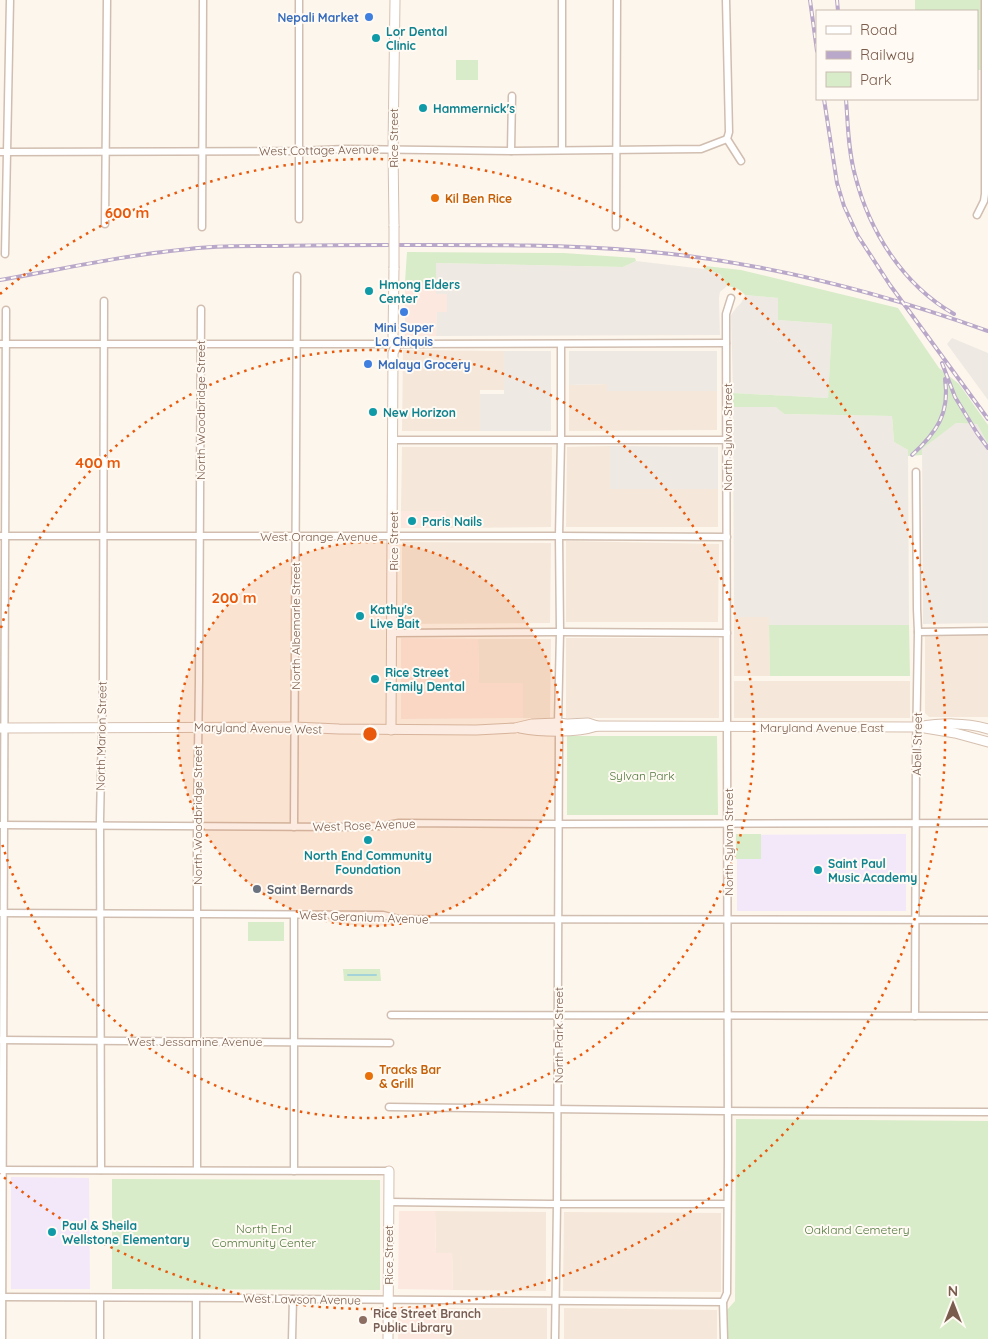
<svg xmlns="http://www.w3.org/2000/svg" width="988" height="1339" viewBox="0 0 988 1339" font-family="Quicksand,sans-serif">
  <rect width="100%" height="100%" fill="#fdf6ec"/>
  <g fill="#f5e8da">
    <path d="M403,350l101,1v39h-24v41h-78z"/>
    <path d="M607,384l1,7h109v39l-148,1v-46z"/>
    <path d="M610,446v43h108v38h-152l1,-80z"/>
    <path d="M402,447h150l-1,80 -105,1 -1,-17h-44z"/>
    <path d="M566,541l153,3 -1,78h-152z"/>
    <path d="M402,542l149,1 -1,80 -148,1z"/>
    <path d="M734,617h35l1,59h-36z"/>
    <path d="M925,635h63v82h-59l-4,-4z"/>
    <rect x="566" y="638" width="153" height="80"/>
    <path d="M478,639h73l-1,79h-27v-35h-44z"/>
    <rect x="734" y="681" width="176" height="37"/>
    <path d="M435,1211l111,1v79l-93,-1 -1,-37h-16z"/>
    <path d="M564,1212l157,1v79l-158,-1z"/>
    <rect x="440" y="1308" width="107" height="31"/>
    <path d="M564,1308l153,2v29h-153z"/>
  </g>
  <g fill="#fde8e0">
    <path d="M405,282l31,1v11h11v18h-10l-1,24h-31z"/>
    <rect x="401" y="511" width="45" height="17"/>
    <path d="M401,638l77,1 1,44h44v35l-122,1z"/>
    <path d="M399,1211h36l1,42h16l1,37 -55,-1z"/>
    <path d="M398,1307l42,1v31h-42z"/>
  </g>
  <g fill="#efe9e4">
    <path d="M636,261l68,8 16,5 7,12 -7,6 -1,6 1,37 -284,1 1,-24h10v-18h-11v-31l187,4z"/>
    <path d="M745,295l33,3v22l54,4 -4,74 -95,-5 -2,-78 5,-7 5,-5z"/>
    <path d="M952,338l36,15v47l-41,-56z"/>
    <path d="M504,351h47v80h-71v-37h24z"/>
    <path d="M569,351h148v40h-110v-7l-38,1z"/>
    <path d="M733,407h44l7,7 108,2 2,26 14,8 1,175h-140v-8h-35z"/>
    <path d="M955,423l22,1 11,20v179l-65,1 -1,-175z"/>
    <path d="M610,446l108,1v42h-108z"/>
  </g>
  <g fill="#f3e8fa">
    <path d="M906,834v77h-169v-76z"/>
    <path d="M11,1177l78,1 1,111h-79z"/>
  </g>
  <g fill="#d8ecc9">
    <path d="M915,0h70v70h-8v-59h-62z"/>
    <rect x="456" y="60" width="22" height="20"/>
    <path d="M407,252l157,1 71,5 1,3 -13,6 -187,-4v20l-31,-1z"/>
    <path d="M705,266l36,4 157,38 41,60 20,16 29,41v19l-11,-20 -21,-1 -34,26v6l-14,1v-6l-14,-8 -2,-26 -108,-2 -8,-7h-43v-14l95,5 4,-74 -54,-4v-22l-33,-3c-5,-6 -10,-8 -18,-9l-7,-12 -16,-5z"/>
    <path d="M769,625h140l1,51h-140z"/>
    <path d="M567,736h150l1,79h-151z"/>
    <rect x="736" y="834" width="25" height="25"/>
    <rect x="248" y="922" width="36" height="19"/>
    <path d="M343,969h37l1,12h-37z"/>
    <path d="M736,1119l252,2v218h-261v-29l8,-9z"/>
    <path d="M112,1179l268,1v110l-268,-1z"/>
  </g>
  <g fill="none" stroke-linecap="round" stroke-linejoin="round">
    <path stroke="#a5d3da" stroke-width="2" d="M348,975h28"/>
    <g stroke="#d1beb0" stroke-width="9">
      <g id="minor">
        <path d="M726,0l3,132 -2,7 14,22"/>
        <path d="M562,150v-150"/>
        <path d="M511,151l1,-55"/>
        <path d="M0,152l299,-1 46,-2 166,2 190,-2 26,-10"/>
        <path d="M977,215l7,-14 1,-7v-194"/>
        <path d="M299,219v-219"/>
        <path d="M105,224l2,-224"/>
        <path d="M202,227l1,-227"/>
        <path d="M616,227l1,-227"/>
        <path d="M5,254l5,-254"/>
        <path d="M0,344h389"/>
        <path d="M397,344l329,-1"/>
        <path d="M393,440h334"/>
        <path d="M0,536h559l168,1"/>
        <path d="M918,632l70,-1"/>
        <path d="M392,633l168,-1 167,1"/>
        <path d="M558,723l2,-91 -1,-96 2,-96v-95"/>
        <path d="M0,825l341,2 41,-1 17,-3 160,1 429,-1"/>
        <path d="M294,827l3,-551"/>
        <path d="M1,913l382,2 16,4 589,1"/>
        <path d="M391,1015l597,1"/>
        <path d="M915,1016l1,-265 2,-119 -1,-23 -1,-137"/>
        <path d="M0,1040l390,3"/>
        <path d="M389,1107l332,4 267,1"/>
        <path d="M0,1170l389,1"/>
        <path d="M101,1170l-1,-350 3,-142 1,-377"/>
        <path d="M197,1170v-344l2,-145 2,-372"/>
        <path d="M294,1171v-256"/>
        <path d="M389,1202l160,2h177"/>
        <path d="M0,1297l244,1 49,1 430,3"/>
        <path d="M100,1298v41"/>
        <path d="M2,1339l4,-1029"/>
        <path d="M196,1339v-40"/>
        <path d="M292,1339l1,-40"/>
        <path d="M555,1339l2,-135 2,-473"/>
        <path d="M724,1339l-1,-37 4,-9 1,-137 -2,-842 5,-16"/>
      </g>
    </g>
    <g stroke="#d6c0b0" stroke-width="11">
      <g id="secondary">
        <path d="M394,226l-1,-77 2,-149"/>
        <path d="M0,728l294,-1 45,2 137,1 39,-2 17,-4 26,-1 9,1 21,-1 9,3"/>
        <path d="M520,728c22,4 56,5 77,-2l320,1c25,-4 47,-5 71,2"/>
        <path d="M925,728l30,5 33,9"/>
        <path d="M391,730l2,-377 4,-9 -4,-8 1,-68"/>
        <path d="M388,1339l1,-168"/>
      </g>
    </g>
    <use href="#minor" stroke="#fff" stroke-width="6"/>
    <use href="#secondary" stroke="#fff" stroke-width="9"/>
    <g stroke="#b9a8c9" stroke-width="4">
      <g id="rail">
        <path d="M810,0l7,51"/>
        <path d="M837,0l1,11"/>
        <path d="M824,99l13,84 7,23 14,30 32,49 98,134"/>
        <path d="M846,99c2,25 2,51 9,76 14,56 48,110 99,139"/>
        <path d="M0,280c63,-11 125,-25 189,-31 30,-4 60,-3 90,-3 37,-1 74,-1 111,-1 84,0 167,-1 251,6 119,10 235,40 347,80"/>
        <path d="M942,363l13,34 22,36 11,15"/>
        <path d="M912,455c24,-22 38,-41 33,-76"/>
      </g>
    </g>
    <use href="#rail" stroke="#fffaf3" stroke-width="2" stroke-dasharray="5.5" stroke-linecap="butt"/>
    <g stroke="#d6c0b0" stroke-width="11" stroke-linecap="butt">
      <path id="secondary-bridge" d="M394,268v-42"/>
    </g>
    <use href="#secondary-bridge" stroke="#fff" stroke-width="9"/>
  </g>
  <circle cx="370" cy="734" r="192" fill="#e8590c" fill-opacity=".12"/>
  <g fill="none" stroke="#e8590c" stroke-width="2.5" stroke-dasharray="2.5 5">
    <circle cx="370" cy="734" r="192"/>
    <path d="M1 628A384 384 0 1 1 1 840"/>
    <path d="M0 294A575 575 0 1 1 0 1174"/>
  </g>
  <g fill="#3f7fe0" stroke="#fffaf3" stroke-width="2">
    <circle cx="369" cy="17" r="5"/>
    <circle cx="404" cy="312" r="5"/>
    <circle cx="368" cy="364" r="5"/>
  </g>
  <g fill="#0f9aa8" stroke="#fffaf3" stroke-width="2">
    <circle cx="376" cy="38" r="5"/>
    <circle cx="423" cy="108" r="5"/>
    <circle cx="369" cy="291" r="5"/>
    <circle cx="373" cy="412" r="5"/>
    <circle cx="412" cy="521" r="5"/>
    <circle cx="360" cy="616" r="5"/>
    <circle cx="375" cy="679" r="5"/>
    <circle cx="368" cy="840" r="5"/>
    <circle cx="818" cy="870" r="5"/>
    <circle cx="52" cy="1232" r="5"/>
  </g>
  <g fill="#e8710a" stroke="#fffaf3" stroke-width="2">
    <circle cx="435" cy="198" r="5"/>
    <circle cx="369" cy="1076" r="5"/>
  </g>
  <circle fill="#6b7280" stroke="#fffaf3" stroke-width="2" cx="257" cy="889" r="5"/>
  <circle fill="#8d6e63" stroke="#fffaf3" stroke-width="2" cx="363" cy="1320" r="5"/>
  <g text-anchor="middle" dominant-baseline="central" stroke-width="4" stroke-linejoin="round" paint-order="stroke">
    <g font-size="12" font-weight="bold" fill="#366cbe" stroke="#fffaf3" text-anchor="end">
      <text x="359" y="17">Nepali Market</text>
      <text x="404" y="327" text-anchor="middle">Mini Super<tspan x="404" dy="14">La Chiquis</tspan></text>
      <text x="378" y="364" text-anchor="start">Malaya Grocery</text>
    </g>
    <g font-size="12" font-weight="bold" fill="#0d838f" stroke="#fffaf3" text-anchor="start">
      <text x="386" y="31">Lor Dental<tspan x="386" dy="14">Clinic</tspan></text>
      <text x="433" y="108">Hammernick's</text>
      <text x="379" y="284">Hmong Elders<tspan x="379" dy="14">Center</tspan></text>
      <text x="383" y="412">New Horizon</text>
      <text x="422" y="521">Paris Nails</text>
      <text x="370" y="609">Kathy's<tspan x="370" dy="14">Live Bait</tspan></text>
      <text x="385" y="672">Rice Street<tspan x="385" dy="14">Family Dental</tspan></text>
      <text x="368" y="855" text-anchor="middle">North End Community<tspan x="368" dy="14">Foundation</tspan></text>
      <text x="828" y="863">Saint Paul<tspan x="828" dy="14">Music Academy</tspan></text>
      <text x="62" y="1225">Paul &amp; Sheila<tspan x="62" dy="14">Wellstone Elementary</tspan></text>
    </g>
    <g font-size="12" fill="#7a5c4d" stroke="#fffaf3">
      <text transform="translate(393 138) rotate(-90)">Rice Street</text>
      <text transform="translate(319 150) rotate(-1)">West Cottage Avenue</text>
      <text transform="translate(200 410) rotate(-90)">North Woodbridge Street</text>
      <text transform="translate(727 437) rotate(-90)">North Sylvan Street</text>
      <text x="319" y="536">West Orange Avenue</text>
      <text transform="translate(393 541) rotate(-90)">Rice Street</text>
      <text transform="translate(295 626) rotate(-90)">North Albemarle Street</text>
      <text x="822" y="727">Maryland Avenue East</text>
      <text transform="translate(258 728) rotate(1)">Maryland Avenue West</text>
      <text transform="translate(101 736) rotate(-89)">North Marion Street</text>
      <text transform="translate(917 744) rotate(-89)">Abell Street</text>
      <text transform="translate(197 815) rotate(-90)">North Woodbridge Street</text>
      <text transform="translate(364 825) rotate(-2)">West Rose Avenue</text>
      <text transform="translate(728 842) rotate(-90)">North Sylvan Street</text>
      <text transform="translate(364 917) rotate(2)">West Geranium Avenue</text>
      <text transform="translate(558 1035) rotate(-90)">North Park Street</text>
      <text x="195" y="1041">West Jessamine Avenue</text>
      <text transform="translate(388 1255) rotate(-90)">Rice Street</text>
      <text transform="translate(302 1299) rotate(1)">West Lawson Avenue</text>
    </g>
    <g font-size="12" font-weight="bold" fill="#c56008" stroke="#fffaf3" text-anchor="start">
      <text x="445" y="198">Kil Ben Rice</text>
      <text x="379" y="1069">Tracks Bar<tspan x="379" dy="14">&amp; Grill</tspan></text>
    </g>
    <g font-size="12" fill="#537a41" stroke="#fffaf3">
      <text x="642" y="775">Sylvan Park</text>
      <text x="264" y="1228">North End<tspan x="264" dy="14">Community Center</tspan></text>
      <text x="857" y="1229">Oakland Cemetery</text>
    </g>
    <g font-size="12" font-weight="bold" fill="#5b616d" stroke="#fffaf3" text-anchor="start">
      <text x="267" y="889">Saint Bernards</text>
    </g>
    <g font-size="12" font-weight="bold" fill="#785e54" stroke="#fffaf3" text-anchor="start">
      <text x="373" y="1313">Rice Street Branch<tspan x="373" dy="14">Public Library</tspan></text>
    </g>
  </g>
  <circle cx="370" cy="734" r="8" fill="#e8590c" stroke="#fffaf3" stroke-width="2.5"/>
  <g font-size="15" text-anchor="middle" font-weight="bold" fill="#e8590c" stroke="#fffaf3" stroke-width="4" stroke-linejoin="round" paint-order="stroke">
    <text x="127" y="218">600 m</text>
    <text x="98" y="468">400 m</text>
    <text x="234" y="603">200 m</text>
  </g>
  <rect x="816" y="10" width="162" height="90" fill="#fffaf3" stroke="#cabbb1"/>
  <rect x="826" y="26" width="25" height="8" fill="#ffffff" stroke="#cabbb1"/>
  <text x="860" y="35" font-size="15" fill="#7a5c4d">Road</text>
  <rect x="826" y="51" width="25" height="8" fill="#b9a8c9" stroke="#cabbb1"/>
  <text x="860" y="60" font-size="15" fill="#7a5c4d">Railway</text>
  <rect x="826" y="72" width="25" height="15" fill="#d8ecc9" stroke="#cabbb1"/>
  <text x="860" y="85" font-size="15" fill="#7a5c4d">Park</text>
  <g transform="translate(953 1304)" stroke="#fffaf3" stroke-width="4" paint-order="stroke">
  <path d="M0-4L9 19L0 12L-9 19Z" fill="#7a5c4d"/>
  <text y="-8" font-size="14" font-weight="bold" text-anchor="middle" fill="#7a5c4d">N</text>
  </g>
</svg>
